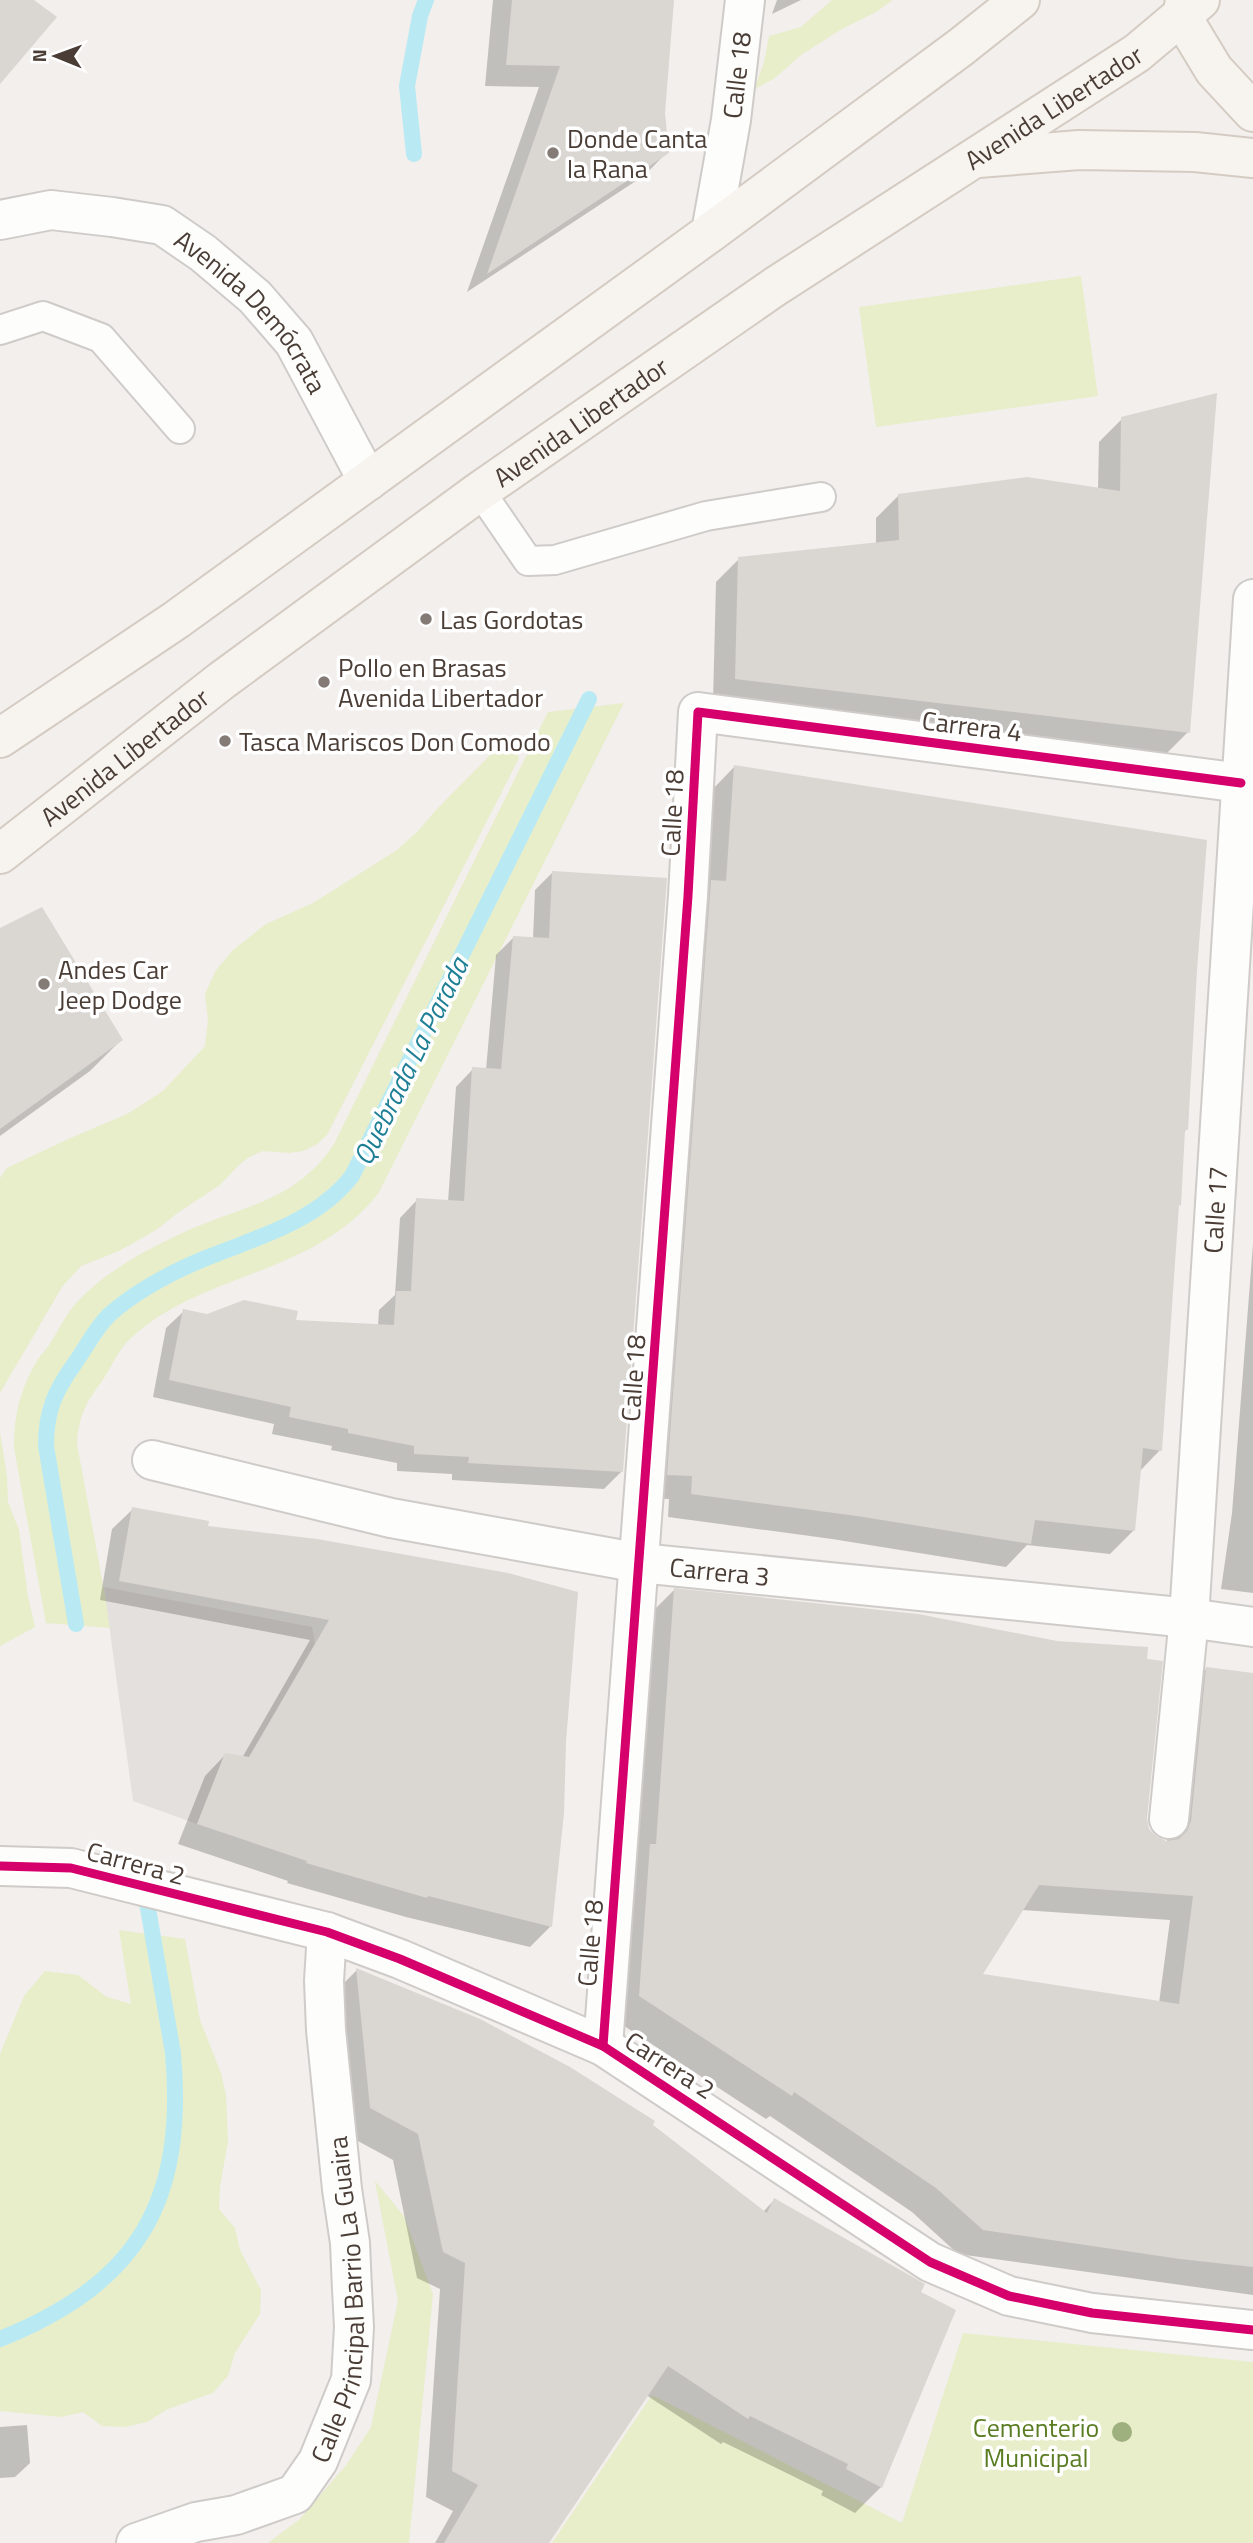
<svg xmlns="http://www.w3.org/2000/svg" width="1253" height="2543" viewBox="0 0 1253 2543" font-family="'Titillium Web',sans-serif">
  <rect width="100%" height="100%" fill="#f2efec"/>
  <g fill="#e8eeca">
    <path d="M832,0h61l-17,12 -34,17 -41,26 -26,23 -21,12 10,-28 5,-26 32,-9z"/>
    <path d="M1081,276l17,120 -222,31 -17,-120z"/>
    <path d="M624,703l-246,491c-67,84 -178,77 -250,147 -11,11 -17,27 -26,40 -15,20 -24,36 -25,63l34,184 -65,-5 -32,-175c0,-32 6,-59 23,-87 4,-7 11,-13 15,-21 7,-10 12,-22 20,-32 30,-36 77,-60 119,-79 56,-24 107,-30 143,-85l214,-432z"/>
    <path d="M501,744l13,2 5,12 -192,377 -11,10 -13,6 -13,2 -27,-2 -14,6 -10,8 -19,20 -41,27 -23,18 -37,21 -38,15 -19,21 -62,106v-215l7,-10 59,-28 61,-26 36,-23 42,-45 3,-26 -3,-26 11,-24 17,-20 33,-26 47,-21 84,-53 21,-19 18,-21z"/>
    <path d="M0,1432l7,44 1,26 11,28 9,67 7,30 -35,19z"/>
    <path d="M119,1930l66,9 15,81 21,53 5,22 2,46 -8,46 -1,22 16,19 5,22 21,40 -1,24 -25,39 -7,23 -15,17 -45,16 -21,13 -22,5 -23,-1 -19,-14 -22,5 -61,-6v-357l24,-58 21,-25 33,4 29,22 24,7z"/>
    <path d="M375,2181l29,35 29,78 -24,249h-141l32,-24 47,-55 24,-37 27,-126z"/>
    <path d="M963,2333l290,29v181h-701l100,-148 250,128z"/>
  </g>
  <path fill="#e4e0dd" d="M104,1587l208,40 3,17 -66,113 -24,-3 -28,70 -64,-23z"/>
  <g fill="#0003" fill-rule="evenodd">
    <path d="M493,0h179l-9,113 4,39 -22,23 -178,117 72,-205 -54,-1z"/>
    <path d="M777,0h24l-29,14z"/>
    <path d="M1122,419l66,313 -23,23 -452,-53 3,-120 23,-23 137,-15v-26l23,-23 199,-6 1,-47z"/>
    <path d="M734,767l453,362 -4,4 -4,72 -2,2 -17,243 -20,21 -6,59 -24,24 -83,-9 -21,22 -174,-28 -164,-22 1,-18 -25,-1 67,-707z"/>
    <path d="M553,872l69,599 -18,18 -152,-9v-6l-55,-3v-8l-66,-13 1,-4 -60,-12 2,-10 -121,-27 13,-69 18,-17 23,5 171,10 1,-16 16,-15 5,-77 17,-18 31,2 8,-115 17,-18 13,1 10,-115 17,-17 20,1 2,-49z"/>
    <path d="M0,930l121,110 -31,31 -90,65z"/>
    <path d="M1253,1244v349l-32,-4 11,-76z"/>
    <path d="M133,1509l73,19 358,213 -2,72 -12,114 -20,20 -124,-30 -119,-34 1,-2 -110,-37 27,-68 20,-21 17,3 68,-118 -210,-40 12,-71z"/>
    <path d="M674,1590l471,228 3,11 7,9 12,5 15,-150 25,-25 46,6v621l-295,-41 -46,-42 -142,-96 -4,3 -151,-99 35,-406zM1022,1910l148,10 -11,83 -179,-27z"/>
    <path d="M357,1970l294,156 112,86 11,-12 145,92 -38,195 -26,26 -34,-18 2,-4 -100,-49 -2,2 -75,-49 -99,148h-112l18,-32 -27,-14 14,-208 -23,-11 -24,-118 -48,-26 -14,-138z"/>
    <path d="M27,2425l3,38 -15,14 -15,1v-51z"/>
  </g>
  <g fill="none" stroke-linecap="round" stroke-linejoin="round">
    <g stroke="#b9eaf4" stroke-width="16">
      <path d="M414,154l-7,-68 13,-70 6,-16"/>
      <path d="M76,1624l-30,-178c0,-36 9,-55 29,-83 12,-17 20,-34 34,-48 27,-24 63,-43 97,-57 52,-21 110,-36 146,-82l237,-477"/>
      <path d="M0,2339c139,-56 186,-138 173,-286l-28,-162"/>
    </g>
  </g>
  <g fill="#dad6d2" fill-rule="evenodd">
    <path d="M0,0h34l23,17 -57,67z"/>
    <path d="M512,0h162l-9,113 4,40 -182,121 73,-208 -54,-1z"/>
    <path d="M1217,393l-27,340 -455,-54 3,-122 161,-17 -1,-46 129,-17 93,14 1,-74z"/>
    <path d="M734,765l473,75 -10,130 -9,160h-3l-4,76 -2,-1 -17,246 -19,-3 -8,83 -100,-11 -4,24 -174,-28 -166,-22 1,-18 -25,-1 44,-595 15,1z"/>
    <path d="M552,871l115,7 -44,594 -155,-9 1,-6 -55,-3v-8l-66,-13v-4l-59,-12 2,-10 -122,-27 14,-71 24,5 37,-14 54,11 -2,9 98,5 2,-34h15l5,-93 48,3 8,-134 29,2 12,-133 36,2z"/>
    <path d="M42,907l81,133 -123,89v-201z"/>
    <path d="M132,1507l77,14 -1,5 109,13 191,34 70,19 -12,150 -2,71 -12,114 -124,-31 -1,2 -121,-35 1,-2 -110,-37 28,-71 24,4 80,-137 -210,-39z"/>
    <path d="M674,1588l244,26 139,27 91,6 -1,12 16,2 -16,157 2,11 7,7 10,5 13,-2 8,-8 4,-10 15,-154 47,6v594l-73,-8 -197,-29 -47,-42 -142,-96 -2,4 -153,-100 11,-152h6zM1039,1885l154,11 -14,108 -196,-30z"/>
    <path d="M356,1968l124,51 90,48 85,54 -2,4 114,88 7,-15 151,86 -4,8 35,18 -74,178 -36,-19 2,-5 -98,-48 -2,3 -80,-53 -119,177h-105l34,-58 -26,-14 13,-208 -22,-11 -25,-118 -48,-26z"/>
  </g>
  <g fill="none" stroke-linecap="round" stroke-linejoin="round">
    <g stroke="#cfcbc8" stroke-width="32">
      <g id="lane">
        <path d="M0,330l43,-14 58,22 79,91"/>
        <path d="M480,491l48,70 27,-1 151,-44 115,-19"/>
      </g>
    </g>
    <g stroke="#cfcbc8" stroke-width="42">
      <g id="street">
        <path id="s1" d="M0,220l51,-10 61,7 50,8 41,28 52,44 39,45 74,139"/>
        <path id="s2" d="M711,232l20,-112 14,-120"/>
        <path id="s3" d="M152,1460l239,58 249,45 549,55 64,9"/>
        <path id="s4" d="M1169,1819l20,-201 64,-1019"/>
        <path d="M0,1866l71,2 256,64 73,27 203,87 327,216 79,34 83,17 161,17"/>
        <path d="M603,2046l85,-1150 10,-184 543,71"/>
        <path id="s5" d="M136,2543l60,-21 40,-7 59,-21 23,-33 33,-81 3,-53 -2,-38 -2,-46 -8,-54 -16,-159 -2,-49 3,-49"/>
      </g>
    </g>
    <g stroke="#d4cbc3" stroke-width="42">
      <g id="secondary">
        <path d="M1185,0l-3,17 32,53 39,42"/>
        <path d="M978,158l101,-8 116,2 58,6"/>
        <path d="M0,738l176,-118 535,-388 250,-185 59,-47"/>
        <path id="s6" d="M0,854l221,-173 259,-190 296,-205 361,-233 63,-53"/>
      </g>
    </g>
    <use href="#lane" stroke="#fdfdfc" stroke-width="28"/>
    <use href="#street" stroke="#fdfdfc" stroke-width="38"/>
    <use href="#secondary" stroke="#f7f3ef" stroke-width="38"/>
    <g stroke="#fff" stroke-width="13">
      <g id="cycleway">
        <path d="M0,1866l71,2 256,64 73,27 203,87 327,216 79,34 83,17 161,17"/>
        <path d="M603,2046l85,-1150 10,-184 543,71"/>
      </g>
    </g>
    <use href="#cycleway" stroke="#d6006c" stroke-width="9"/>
  </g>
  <circle fill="#9eb07d" cx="1122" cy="2432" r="10"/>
  <g fill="#857b76" stroke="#fff" stroke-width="2.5">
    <circle cx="553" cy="153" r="7"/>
    <circle cx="426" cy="619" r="7"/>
    <circle cx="324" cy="682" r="7"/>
    <circle cx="225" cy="741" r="7"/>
    <circle cx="44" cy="984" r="7"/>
  </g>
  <g text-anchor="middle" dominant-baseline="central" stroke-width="7" stroke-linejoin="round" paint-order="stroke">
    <g font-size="26" fill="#4a3d36" stroke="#fff">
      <text stroke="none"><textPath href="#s2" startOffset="159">Calle 18</textPath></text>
      <text stroke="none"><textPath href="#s6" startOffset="1292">Avenida Libertador</textPath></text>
      <text stroke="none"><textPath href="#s1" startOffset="290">Avenida Demócrata</textPath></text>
      <text stroke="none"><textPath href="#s6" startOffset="724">Avenida Libertador</textPath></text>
      <text transform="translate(972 726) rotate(7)">Carrera 4</text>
      <text stroke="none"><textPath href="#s6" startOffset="158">Avenida Libertador</textPath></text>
      <text transform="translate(672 813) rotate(-87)">Calle 18</text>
      <text stroke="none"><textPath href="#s4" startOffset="611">Calle 17</textPath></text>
      <text transform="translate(633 1378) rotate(-86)">Calle 18</text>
      <text stroke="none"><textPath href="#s3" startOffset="579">Carrera 3</textPath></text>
      <text transform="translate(136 1863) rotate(15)">Carrera 2</text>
      <text transform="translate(590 1943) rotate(-85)">Calle 18</text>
      <text transform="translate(670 2065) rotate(33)">Carrera 2</text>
      <text stroke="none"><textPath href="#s5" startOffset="373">Calle Principal Barrio La Guaira</textPath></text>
    </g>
    <g font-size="26" fill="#4a3d36" stroke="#fff" text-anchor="start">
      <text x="567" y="138">Donde Canta<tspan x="567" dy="30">la Rana</tspan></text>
      <text x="440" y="619">Las Gordotas</text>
      <text x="338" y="667">Pollo en Brasas<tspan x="338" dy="30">Avenida Libertador</tspan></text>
      <text x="239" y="741">Tasca Mariscos Don Comodo</text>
      <text x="58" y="969">Andes Car<tspan x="58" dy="30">Jeep Dodge</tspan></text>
    </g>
    <g font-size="26" fill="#5a7c22" stroke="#fff">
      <text x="1036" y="2427">Cementerio<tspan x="1036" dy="30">Municipal</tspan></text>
    </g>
    <g font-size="28" font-style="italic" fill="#1f7f95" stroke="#fff">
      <text transform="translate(410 1061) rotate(-64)">Quebrada La Parada</text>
    </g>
  </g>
  <g transform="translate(56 56) rotate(271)" stroke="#ffffff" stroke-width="5" paint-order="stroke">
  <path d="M0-5L12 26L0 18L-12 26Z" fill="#4a3d36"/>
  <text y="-10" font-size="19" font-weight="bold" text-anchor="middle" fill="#4a3d36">N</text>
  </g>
</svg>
